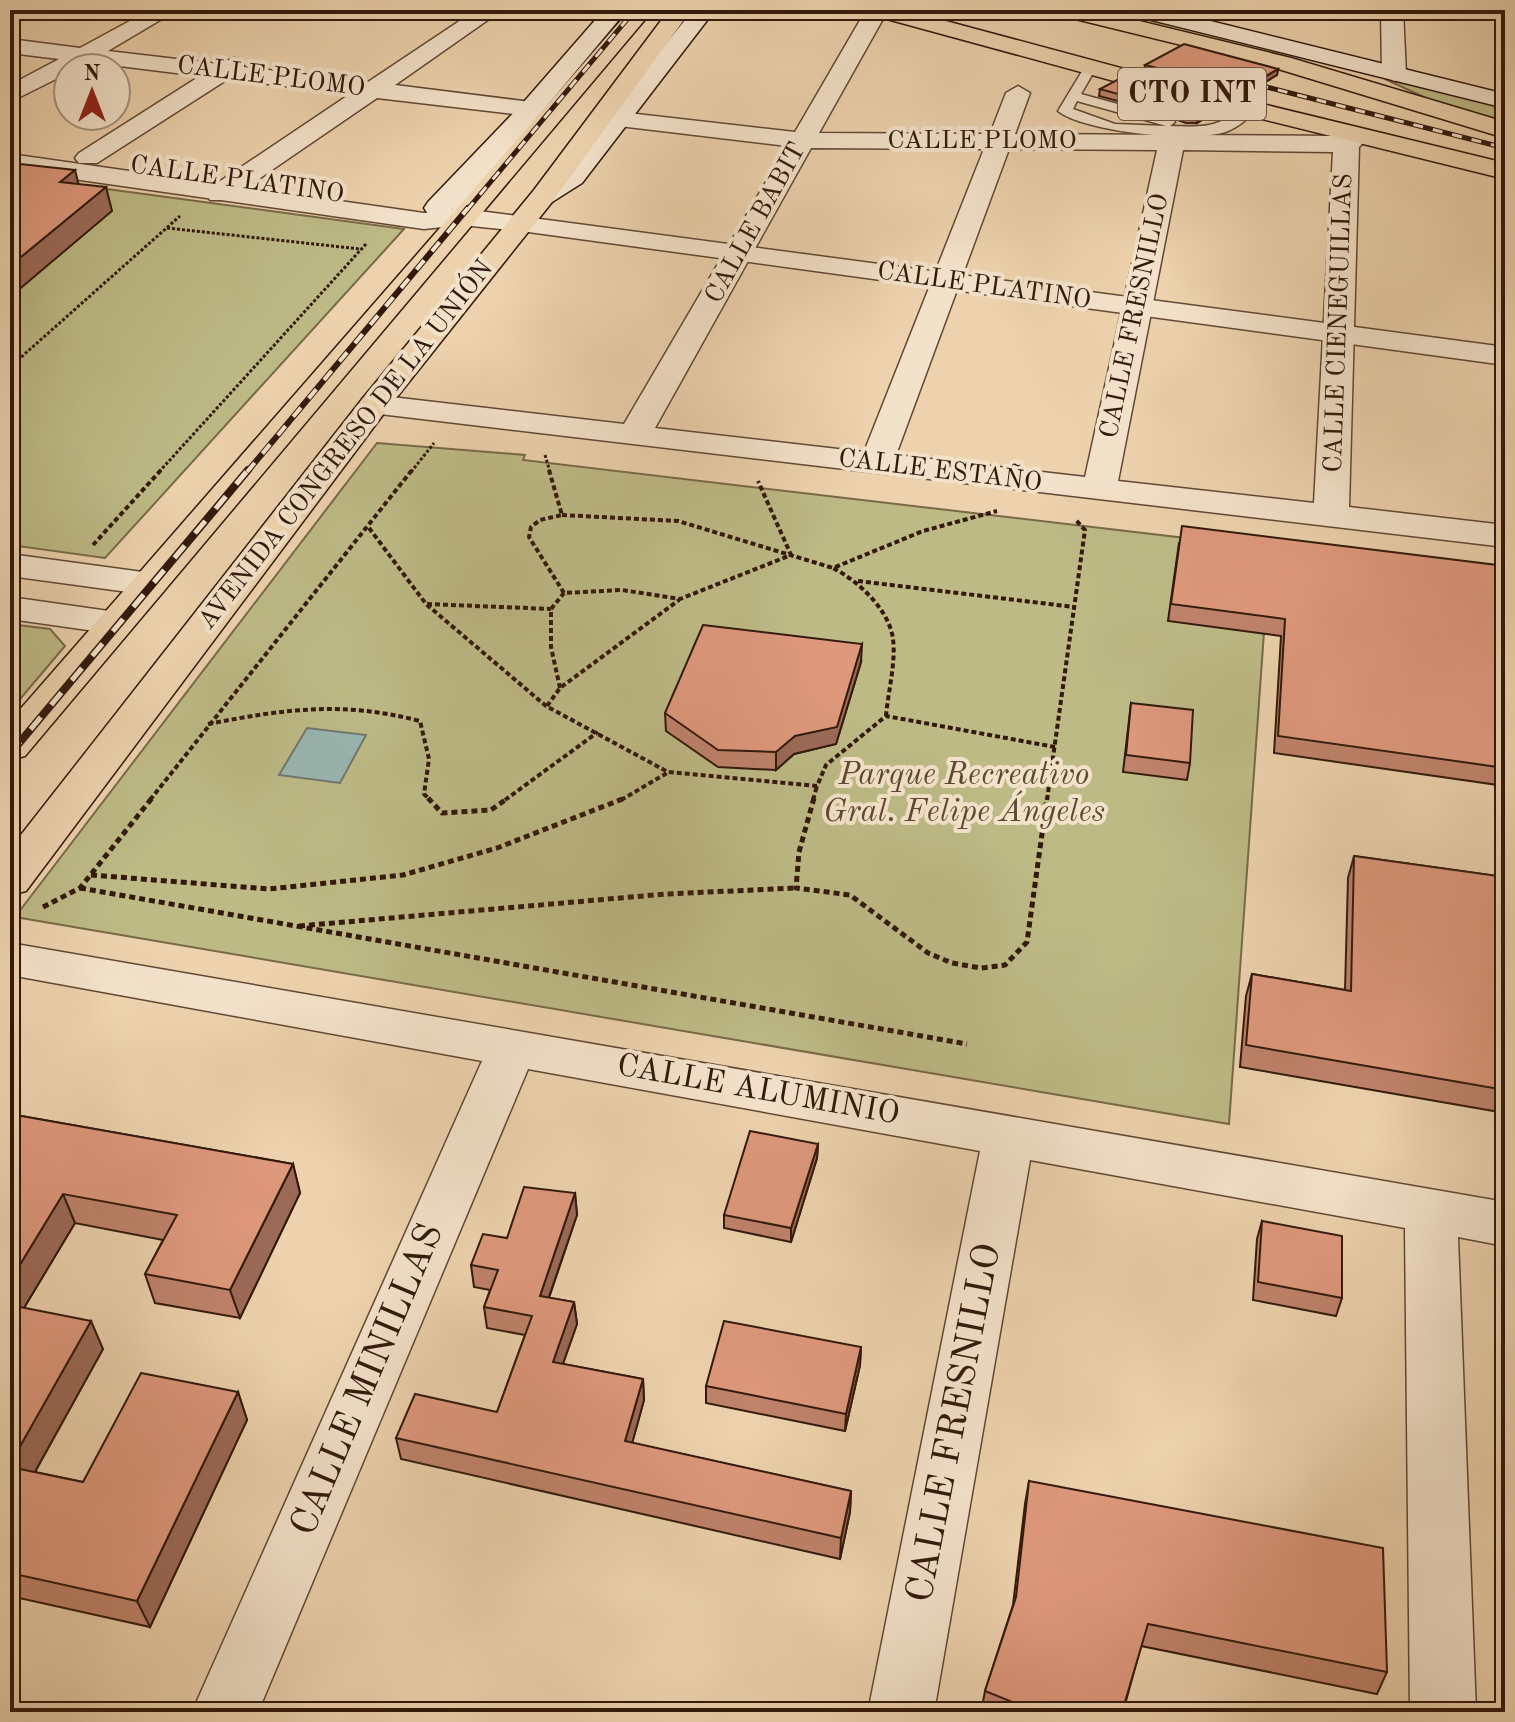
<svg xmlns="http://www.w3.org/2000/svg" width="1515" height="1722" viewBox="0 0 1515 1722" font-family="'Old Standard TT',serif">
  <rect width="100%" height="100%" fill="#edd2ad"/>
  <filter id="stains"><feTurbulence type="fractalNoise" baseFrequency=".0025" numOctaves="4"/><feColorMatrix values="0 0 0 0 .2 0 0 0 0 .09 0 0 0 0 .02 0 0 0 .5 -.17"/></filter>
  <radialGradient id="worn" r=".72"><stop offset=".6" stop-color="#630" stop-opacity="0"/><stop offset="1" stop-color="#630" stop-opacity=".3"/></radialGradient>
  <g fill="#bdba86" stroke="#786a48" stroke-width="2">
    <path d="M1385,79l120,27v20l-64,-21z"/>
    <path d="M10,176l394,53 -299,329 -95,-13z"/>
    <path d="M377,443l148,12 -2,5 747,88 -41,576 -1214,-207z"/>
    <path d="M10,624l40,5 15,17 -55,65z"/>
  </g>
  <path fill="#9ab6b1" stroke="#70776f" stroke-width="2" d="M307,728l59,7 -26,48 -61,-8z"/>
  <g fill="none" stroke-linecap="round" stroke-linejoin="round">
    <g stroke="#614734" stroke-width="3">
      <path id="service" d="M1090,64l6,4 -15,26 51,14 36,-21h10v6l-33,19 28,7 2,3 -5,4c37,1 46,2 76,-20l12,3c-8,8 -20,18 -30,22 -31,13 -144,1 -170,-20l26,-43zM1077,101l86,24 3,1 -51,-2 -42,-15z"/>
    </g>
    <g stroke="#614734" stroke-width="3">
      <g id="minor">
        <path d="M150,10h27l-69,41 111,13 15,-6 8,2 2,7 124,15 108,-72h26l-107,75 136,17 12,7 -12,7 -154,-18 -149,102h-18l-4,-6 4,-6 140,-94 -122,-15 -131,84h-18l-4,-5 4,-5 121,-77 -113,-14 -19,6v5l-58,29v-17l49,-26 -49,-6v-14l70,9z"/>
        <path d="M866,10h22l-69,123 171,1 16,-41 12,-7 12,7 -15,41 325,2 9,-6h18l4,5 -12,12 -10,360 156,18v22l-1142,-135 -5,-7 5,-7 11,-3 250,29 163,-278 -168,-20 -12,-7 12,-7 176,20zM811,148l173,1 -120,303 -209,-24zM1009,149l148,1 -72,327 -189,-22zM1183,150l150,2 -19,351 -196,-22z"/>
        <path d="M1381,10h22l3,64 -12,7 -12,-7z"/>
        <path d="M10,554l140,19 13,3 5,8 -5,8 -13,3 -140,-19z"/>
        <path d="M10,597l106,15 13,3 6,8 -6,8 -13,3 -106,-15z"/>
        <path d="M10,943l1495,259v44l-47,-9 18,475h-66l-5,-484 -375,-68 -96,552h-66l112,-561 -452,-82 -270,643h-66l290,-651 -472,-86z"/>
      </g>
    </g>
    <g stroke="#614734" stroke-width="3">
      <path id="tertiary" d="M530,115l12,7 -50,60 -13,29 1026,136v18l-984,-134 -59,-6 -38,4 -414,-59v-16l414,59 28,-3 19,-36 50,-57z"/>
    </g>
    <g stroke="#32190b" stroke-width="3">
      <g id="secondary">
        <path d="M604,10h23l-87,104 -92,100h-20l-4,-6 4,-6 94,-98z"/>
        <path d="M693,10h22l-133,173 -30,19h-18l-4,-6 34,-25z"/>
        <path d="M1128,10h38l339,84v14l-374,-93z"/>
      </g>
    </g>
    <g stroke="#32190b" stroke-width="3">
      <g id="primary">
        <path d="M630,10h23l-628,746 -15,4v-39z"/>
        <path d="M669,10h22l-139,192 -167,210 -359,479 -16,4v-46l353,-451 171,-208z"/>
      </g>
    </g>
    <g stroke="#32190b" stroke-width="3">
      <g id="motorway">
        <path d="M869,10h36l275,74 325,79v16l-340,-84 -293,-80z"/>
        <path d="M1056,10h38l197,48 214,64v16l-230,-70 -216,-53z"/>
      </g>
    </g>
    <g stroke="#32190b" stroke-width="3" stroke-dasharray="3 2" stroke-linecap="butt">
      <path d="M167,228l193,21"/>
      <path d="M10,367l170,-151"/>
      <path d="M545,455l5,17"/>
      <path d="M159,472l207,-228"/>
      <path d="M411,472l23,-29"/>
    </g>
    <g stroke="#32190b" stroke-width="4" stroke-dasharray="5 3" stroke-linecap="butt">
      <path d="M549,470l13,45 -22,5 -9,7 -2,10 35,56 58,-3 58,9 111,-44 -33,-74"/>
      <path d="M562,515l116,6 155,47"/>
      <path d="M369,528l57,76 120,102 122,66 149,14 9,-21 60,-49 169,31"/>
      <path d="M93,545l68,-75"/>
      <path d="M858,581l216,26"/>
      <path d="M427,604l124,5"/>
      <path d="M560,688l-9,-41v-38l13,-16"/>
      <path d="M547,706l13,-18 119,-88"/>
      <path d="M886,716c2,-24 10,-53 7,-77 -4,-30 -35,-58 -60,-71l90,-37 74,-20"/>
      <path d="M208,724c77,-15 135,-23 212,-3l9,38 -5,35 6,6"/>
      <path d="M150,800l262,-330"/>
      <path d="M505,800l93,-68"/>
      <path d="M621,800l46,-27"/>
      <path d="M813,800l4,-14"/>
      <path d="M1047,800l38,-270 -10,-11"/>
    </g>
    <g stroke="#32190b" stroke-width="5" stroke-dasharray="6 4" stroke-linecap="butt">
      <path d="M428,798l14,15 49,-3 17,-12"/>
      <path d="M814,798l-15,54 -3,36 54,7 78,58 24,10 29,5 24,-3 22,-23 20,-144"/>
      <path d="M91,875l178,14 134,-14 94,-27 128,-50"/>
      <path d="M80,888l887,156"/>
      <path d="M43,907l37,-19 72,-90"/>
      <path d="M299,926l367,-32 130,-6"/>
    </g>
    <use href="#service" fill="#f3e2ca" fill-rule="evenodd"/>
    <use href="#minor" fill="#f3e2ca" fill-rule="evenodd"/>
    <use href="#tertiary" fill="#f3e2ca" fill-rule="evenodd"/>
    <use href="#secondary" fill="#f3e2ca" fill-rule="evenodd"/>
    <use href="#primary" fill="#edd2ad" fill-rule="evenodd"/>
    <use href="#motorway" fill="#edd2ad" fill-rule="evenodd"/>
    <g stroke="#32190b" stroke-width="5">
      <g id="rail-far2">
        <path d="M1239,80l266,68"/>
        <path d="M467,210l168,-200"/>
      </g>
    </g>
    <g stroke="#32190b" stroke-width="6">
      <path id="rail-far1" d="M247,472l221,-264"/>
    </g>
    <g stroke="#32190b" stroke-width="8">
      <path id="rail" d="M10,754l238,-284"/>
    </g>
    <use href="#rail-far2" stroke="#f3e2ca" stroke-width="3" stroke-dasharray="10" stroke-linecap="butt"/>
    <use href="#rail-far1" stroke="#f3e2ca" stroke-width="4" stroke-dasharray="12" stroke-linecap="butt"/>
    <use href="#rail" stroke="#f3e2ca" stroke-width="5" stroke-dasharray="16" stroke-linecap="butt"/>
  </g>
  <g fill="#bf836b" stroke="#32190b" stroke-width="2">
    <path d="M1145,65l133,4 -1,6 -35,21 -97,-25z"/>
    <path d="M1100,89l50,5 -18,11 -33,-9z"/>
    <path d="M1154,104h64l-1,7 -20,12h-11l-33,-12z"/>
    <path d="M1179,543l326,23v220l-231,-33 7,-117 -113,-15z"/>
    <path d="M861,662l-25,82 -42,10 -18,16 -58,-3 -52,-36 -1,-18z"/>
    <path d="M1131,703l59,60 -3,17 -64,-8z"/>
    <path d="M1354,856l151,21v236l-265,-46 6,-71 6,-22 93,16 3,-112z"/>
    <path d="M10,1114l283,50 7,29 -60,125 -85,-15 -10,-29 18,-34 -88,-17 -51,85 79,41 -68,123 48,10 155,-90 9,28 -97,207 -140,-31z"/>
    <path d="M818,1144l-1,14 -26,84 -67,-14v-13z"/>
    <path d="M575,1193l2,22 -28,83 25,4 3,22 -14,40 80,15 1,21 -12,43 219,48 -1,21 -10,47 -439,-100 -5,-21 101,-26 28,-77 -38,-7 -3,-21 6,-17 -16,-3 -3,-22 36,-27z"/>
    <path d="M1262,1221l80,77 -6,18 -83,-16 4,-61z"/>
    <path d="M861,1347l-1,18 -15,66 -139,-28v-17z"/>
    <path d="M1029,1481l358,191 -10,22 -236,-48 -18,66h-142l4,-21 28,-86 12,-101z"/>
  </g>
  <g fill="#9b6a57" stroke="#32190b" stroke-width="2">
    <path d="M1278,69l-1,6 -35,21 2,-7z"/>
    <path d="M1151,87l-1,7 -18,11v-7z"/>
    <path d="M1218,104l-1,7 -20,12 1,-7z"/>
    <path d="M75,170l6,24 -21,-12z"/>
    <path d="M106,187l6,24 -102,86v-31z"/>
    <path d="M862,644l-1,18 -25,82 -42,10 -18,16v-18z"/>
    <path d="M818,1144l-1,14 -26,84v-14z"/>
    <path d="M293,1164l7,29 -60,125 -10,-28z"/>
    <path d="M575,1193l2,22 -35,102 -2,-21z"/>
    <path d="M63,1194l12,29 -65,108v-50z"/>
    <path d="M574,1302l3,22 -21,59 -3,-21z"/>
    <path d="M91,1321l12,28 -81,146 -12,-25v-6z"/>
    <path d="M861,1347l-1,18 -15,66 1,-17z"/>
    <path d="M643,1379l1,21 -17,62 -2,-21z"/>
    <path d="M238,1392l9,28 -97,207 -13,-26z"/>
    <path d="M851,1491l-1,21 -10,47 1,-21z"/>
  </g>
  <g fill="#de987c" stroke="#32190b" stroke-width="2">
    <path d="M1184,44l94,25 -34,20 -99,-24z"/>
    <path d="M1119,79l32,8 -19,11 -32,-9z"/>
    <path d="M1173,93l45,11 -20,12 -11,1 -33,-13z"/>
    <path d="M20,164l55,6 -15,12 46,5 -96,79v-94z"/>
    <path d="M1182,526l323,40v202l-227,-32 7,-117 -114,-15z"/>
    <path d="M703,625l159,19 -25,83 -42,9 -19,16 -58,-2 -53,-37z"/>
    <path d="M1131,703l62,7 -3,53 -64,-8z"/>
    <path d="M1354,856l151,21v213l-259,-45 6,-71 99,17z"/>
    <path d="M10,1114l283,50 -63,126 -85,-16 32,-59 -114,-21 -53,87z"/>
    <path d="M750,1131l68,13 -27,84 -67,-13z"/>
    <path d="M524,1187l51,6 -35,103 34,6 -21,60 90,17 -18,62 226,50 -10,47 -445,-100 19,-44 82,18 35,-96 -48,-9 14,-37 -27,-5 12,-31 24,4z"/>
    <path d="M1262,1221l80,15v62l-84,-16z"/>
    <path d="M10,1305l81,16 -81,143z"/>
    <path d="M724,1321l137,26 -15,67 -140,-28z"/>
    <path d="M141,1373l97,19 -101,209 -127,-28v-106l73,15z"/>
    <path d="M1029,1481l354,67 4,124 -239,-48 -26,88h-85l-52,-21 31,-94z"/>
  </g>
  <g text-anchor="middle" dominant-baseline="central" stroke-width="8" stroke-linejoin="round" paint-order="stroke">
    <g font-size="26" fill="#32190b" stroke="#f3e2ca">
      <text transform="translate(271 77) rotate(7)">CALLE PLOMO</text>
      <text x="982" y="141">CALLE PLOMO</text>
      <text transform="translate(237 180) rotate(8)">CALLE PLATINO</text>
      <text transform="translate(756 223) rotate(-61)">CALLE BABIT</text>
      <text transform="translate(984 286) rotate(8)">CALLE PLATINO</text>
      <text transform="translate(1135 316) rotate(-78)">CALLE FRESNILLO</text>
      <text transform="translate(1339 323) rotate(-88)">CALLE CIENEGUILLAS</text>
      <text transform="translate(346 445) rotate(-52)">AVENIDA CONGRESO DE LA UNIÓN</text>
      <text transform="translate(940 471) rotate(7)">CALLE ESTAÑO</text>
    </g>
    <rect fill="#f3e2ca" stroke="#6c5544" stroke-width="2" x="1118" y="68" width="148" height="52" rx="6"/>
    <g font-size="30" font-weight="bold" fill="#32190b">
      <text x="1192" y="94">CTO INT</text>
    </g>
    <g font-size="32" font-style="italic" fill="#5c4930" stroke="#f3e2ca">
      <text x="964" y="776">Parque Recreativo<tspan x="964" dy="37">Gral. Felipe Ángeles</tspan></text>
    </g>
    <g font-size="32" fill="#32190b" stroke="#f3e2ca">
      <text transform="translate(758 1091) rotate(10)">CALLE ALUMINIO</text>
    </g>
    <g font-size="38" fill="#32190b" stroke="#f3e2ca">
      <text transform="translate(368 1380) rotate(-67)">CALLE MINILLAS</text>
      <text transform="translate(955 1423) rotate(-79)">CALLE FRESNILLO</text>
    </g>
  </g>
  <rect width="1515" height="1722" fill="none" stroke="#edd2ad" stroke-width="40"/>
  <rect x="12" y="12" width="1491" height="1698" fill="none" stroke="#32190b" stroke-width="4"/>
  <rect x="20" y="20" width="1475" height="1682" fill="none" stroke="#32190b" stroke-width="2"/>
  <g transform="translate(92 92)"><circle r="38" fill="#f3e2ca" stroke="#a6927e" stroke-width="2"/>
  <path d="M0-6L14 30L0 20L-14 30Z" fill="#8f2418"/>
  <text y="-12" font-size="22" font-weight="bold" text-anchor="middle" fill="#32190b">N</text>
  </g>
  <rect width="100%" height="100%" filter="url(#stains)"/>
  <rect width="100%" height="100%" fill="url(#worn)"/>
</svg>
